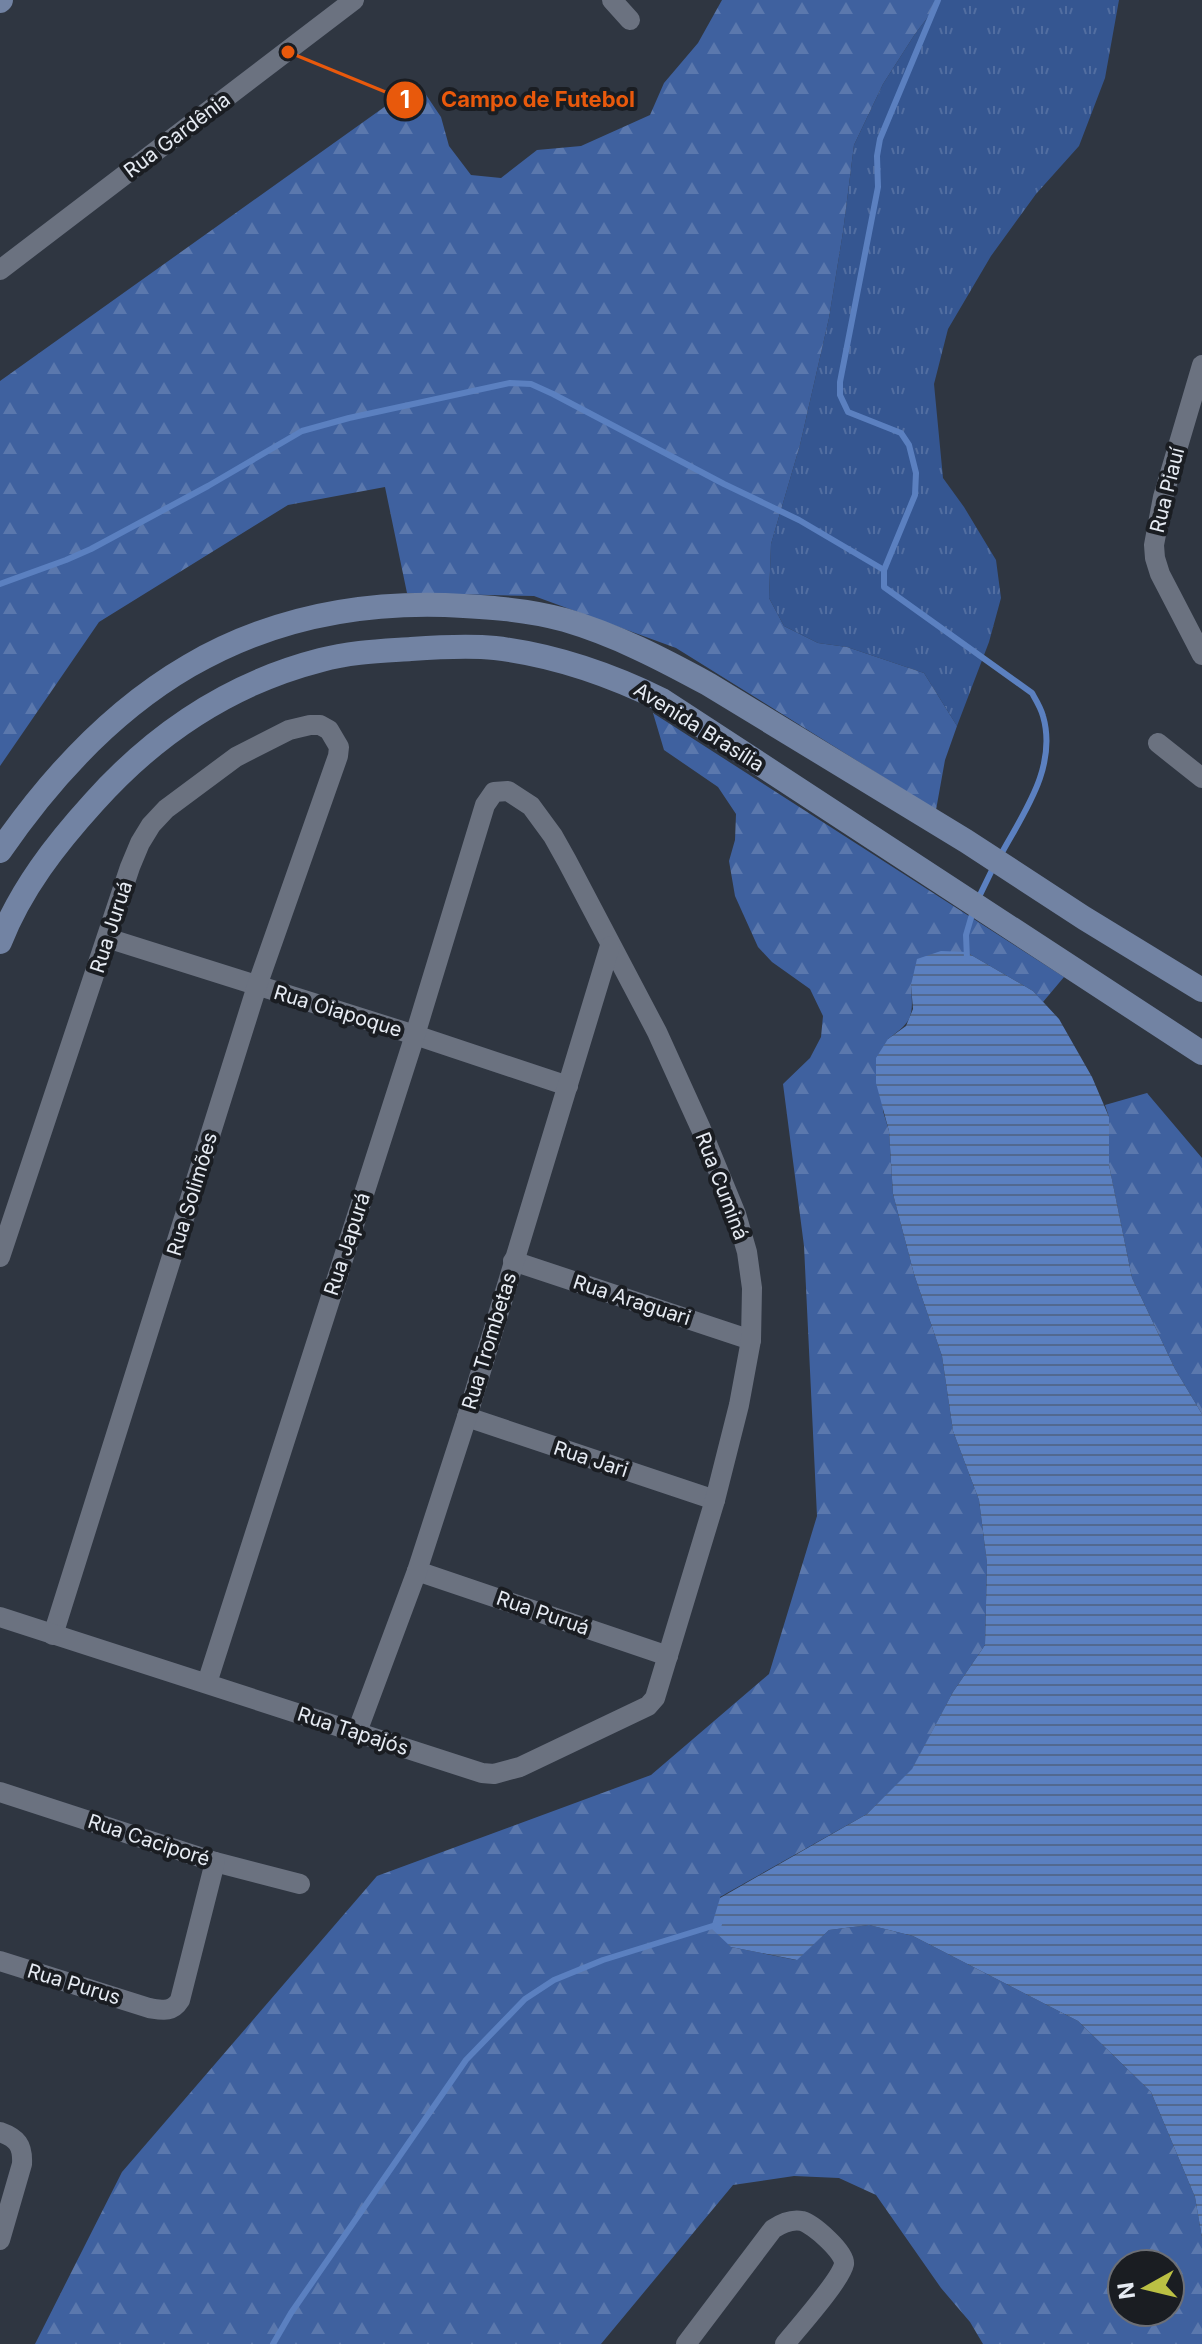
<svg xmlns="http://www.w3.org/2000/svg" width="1202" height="2344" viewBox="0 0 1202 2344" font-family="Inter,sans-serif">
  <defs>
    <pattern id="grass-tufts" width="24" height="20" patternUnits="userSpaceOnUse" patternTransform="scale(2)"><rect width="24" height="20" fill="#355691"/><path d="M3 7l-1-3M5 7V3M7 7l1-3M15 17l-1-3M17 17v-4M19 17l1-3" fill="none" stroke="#526ea1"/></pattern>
    <pattern id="forest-firs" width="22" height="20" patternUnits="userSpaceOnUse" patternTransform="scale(2)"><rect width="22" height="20" fill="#3f619f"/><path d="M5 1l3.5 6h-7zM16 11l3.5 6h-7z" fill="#5b78ad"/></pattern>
    <pattern id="water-rules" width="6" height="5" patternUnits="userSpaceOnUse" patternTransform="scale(2)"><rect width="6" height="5" fill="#5b80c0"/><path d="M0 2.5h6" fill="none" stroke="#526990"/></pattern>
  </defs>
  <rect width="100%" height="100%" fill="#2f3641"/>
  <path fill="url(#grass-tufts)" d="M941,0h178l-14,78 -26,68 -43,48 -45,62 -43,73 -14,55 9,94 21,29 32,53 5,38 -12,44 -32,84 -33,-53 -77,-26 -29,-4 -34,-17 -15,-28 2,-54 29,-99 29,-127 14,-86 11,-87 29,-61 32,-50z"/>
  <g fill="url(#forest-firs)" fill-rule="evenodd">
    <path d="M722,0h219l-26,34 -32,50 -29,61 -11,87 -14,86 -29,127 -29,99 -2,54 15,28 34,17 29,4 77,26 33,53 -12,34 -9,50 -260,-162 -142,-52 -127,-3 -22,-106 -97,18 -189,117 -99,144v-385l418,-298 23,34 8,29 22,29 30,3 36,-28 44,-4 69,-31 14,-32 34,-40z"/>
    <path d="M653,713l411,264 -21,25 -10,-11 -67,-39 -55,33c2,31 3,35 -23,54l-5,72 6,20 4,63 21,80 28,82 11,75 26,69 8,63 -2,82 -32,47 -41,78 -45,44 -147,83 11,50 65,13 33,-30 40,-5 44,11 165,85 73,71 44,105 7,41v106h-219l-13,-22 -29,-34 -65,-93 -37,-17 -45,-2 -61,9 -132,159h-566l87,-172 255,-296 274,-101 118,-101 48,-158 -13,-270 -21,-162 27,-26 11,-21 2,-21 -13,-27 -38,-27 -14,-15 -23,-51 -6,-35 6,-21 1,-26 -18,-27 -54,-37zM1122,2264h48v48h-48z"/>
    <path d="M1147,1093l55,65v256l-27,-45 -43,-91 -23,-113v-48l-4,-12z"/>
  </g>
  <path fill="url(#water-rules)" d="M941,951l25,1 67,39 26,28 33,58 17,40v48l23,113 43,91 27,45v824l-7,-41 -44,-105 -73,-71 -165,-85 -44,-11 -40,5 -32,30 -66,-13 -20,-19 9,-30 147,-84 45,-45 41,-77 32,-47 2,-82 -8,-63 -26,-69 -11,-75 -28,-82 -21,-80 -4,-63 -13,-48v-25l12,-19 18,-13 7,-17 -2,-24 6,-26z"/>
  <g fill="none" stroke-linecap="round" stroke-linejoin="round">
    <g stroke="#5b80c0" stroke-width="6">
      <path d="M938,0l-58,139 -3,17 1,31 -38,195v13l8,17 53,21 8,12 7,28 -1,22 -31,75v17l148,106c4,7 9,15 11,23 15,52 -21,99 -44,142"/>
      <path d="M0,584l66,-24 25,-11 117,-63 94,-55 47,-13 161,-35 21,1 22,10 171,90 75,36 85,50"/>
      <path d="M977,901l16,-33"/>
      <path d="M967,959l-1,-24 7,-24"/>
      <path d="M273,2344l18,-31 175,-253 59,-61 29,-19 49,-20 116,-36"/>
    </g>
    <g stroke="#6b7280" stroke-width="20">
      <path d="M612,0l18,20"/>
      <path d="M0,270l354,-270"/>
      <path d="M1202,365l-39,132 -9,48 1,13 5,16 42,81"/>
      <path d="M1158,743l44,35"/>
      <path d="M107,938l308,97 153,51"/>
      <path d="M0,1257l130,-390 10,-24 11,-18 15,-16 70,-52 53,-27 21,-5h10l9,5 10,17 -1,9 -81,230 -204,649"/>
      <path d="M513,1261l238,79"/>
      <path d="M467,1417l248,83"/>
      <path d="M417,1571l251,85"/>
      <path d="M0,1617l482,156 12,1 26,-7 128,-61 7,-8 60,-198 24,-95 12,-65 1,-52 -5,-36 -11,-38 -35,-85 -44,-97 -90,-171 -14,-25 -22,-30 -23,-15 -14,1 -9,13 -70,230 -208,648"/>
      <path d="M357,1732l60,-161 50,-154 143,-471"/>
      <path d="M0,1792l215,70 85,22"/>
      <path d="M0,1961l149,47c13,2 23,5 31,-8l35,-138"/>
      <path d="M0,2132c17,6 23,13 22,32l-22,76"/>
      <path d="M686,2344l87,-115c9,-6 19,-10 29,-8 11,3 44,32 42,43 -3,16 -47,65 -59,80"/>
    </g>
    <g stroke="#7283a3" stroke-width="24">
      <path d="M0,1l1,-1"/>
      <path d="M0,851c110,-160 246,-252 445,-246 40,2 80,4 120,15 51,15 97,39 143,64l258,157 118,77 118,72"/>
      <path d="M0,942c21,-53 55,-97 94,-140 61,-68 137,-119 227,-142 29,-8 60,-9 90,-11 27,-2 57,-4 84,-1 59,7 114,26 167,52l540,353"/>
    </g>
  </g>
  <g text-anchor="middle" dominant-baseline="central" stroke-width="8" stroke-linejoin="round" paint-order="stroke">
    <g font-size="20" fill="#e6ebf3" stroke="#1a1d22">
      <text transform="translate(177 135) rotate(-37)">Rua Gardênia</text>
      <text transform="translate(1167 490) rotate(-76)">Rua Piauí</text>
      <text transform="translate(699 727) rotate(32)">Avenida Brasília</text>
      <text transform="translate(111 927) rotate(-72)">Rua Juruá</text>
      <text transform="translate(338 1011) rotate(17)">Rua Oiapoque</text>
      <text transform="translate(722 1186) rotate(69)">Rua Cuminá</text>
      <text transform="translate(192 1194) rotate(-73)">Rua Solimões</text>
      <text transform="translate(347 1244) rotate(-72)">Rua Japurá</text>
      <text transform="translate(632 1300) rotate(18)">Rua Araguari</text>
      <text transform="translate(489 1341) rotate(-73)">Rua Trombetas</text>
      <text transform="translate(591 1459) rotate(18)">Rua Jari</text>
      <text transform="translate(543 1613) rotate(19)">Rua Puruá</text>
      <text transform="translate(353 1731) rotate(18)">Rua Tapajós</text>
      <text transform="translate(149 1840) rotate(18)">Rua Caciporé</text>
      <text transform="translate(74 1984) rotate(17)">Rua Purus</text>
    </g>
  </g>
  <path fill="none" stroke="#e8590c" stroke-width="3" d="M288 52L405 100"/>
  <g fill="#e8590c" stroke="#1a1d22" stroke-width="3">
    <circle cx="288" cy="52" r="8"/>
    <circle cx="405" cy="100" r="20"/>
  </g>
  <g font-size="24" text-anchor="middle" font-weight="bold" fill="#fff">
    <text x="405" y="108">1</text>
  </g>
  <g font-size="22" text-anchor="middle" font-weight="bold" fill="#e8590c" stroke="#1a1d22" stroke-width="8" stroke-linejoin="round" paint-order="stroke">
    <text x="538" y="107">Campo de Futebol</text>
  </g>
  <g transform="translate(1146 2288) rotate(262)"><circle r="38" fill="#1a1d22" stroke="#6c6f76" stroke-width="2"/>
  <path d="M0-6L14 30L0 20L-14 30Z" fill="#bbc044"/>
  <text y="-12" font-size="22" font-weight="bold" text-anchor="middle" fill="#e6ebf3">N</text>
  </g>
</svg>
